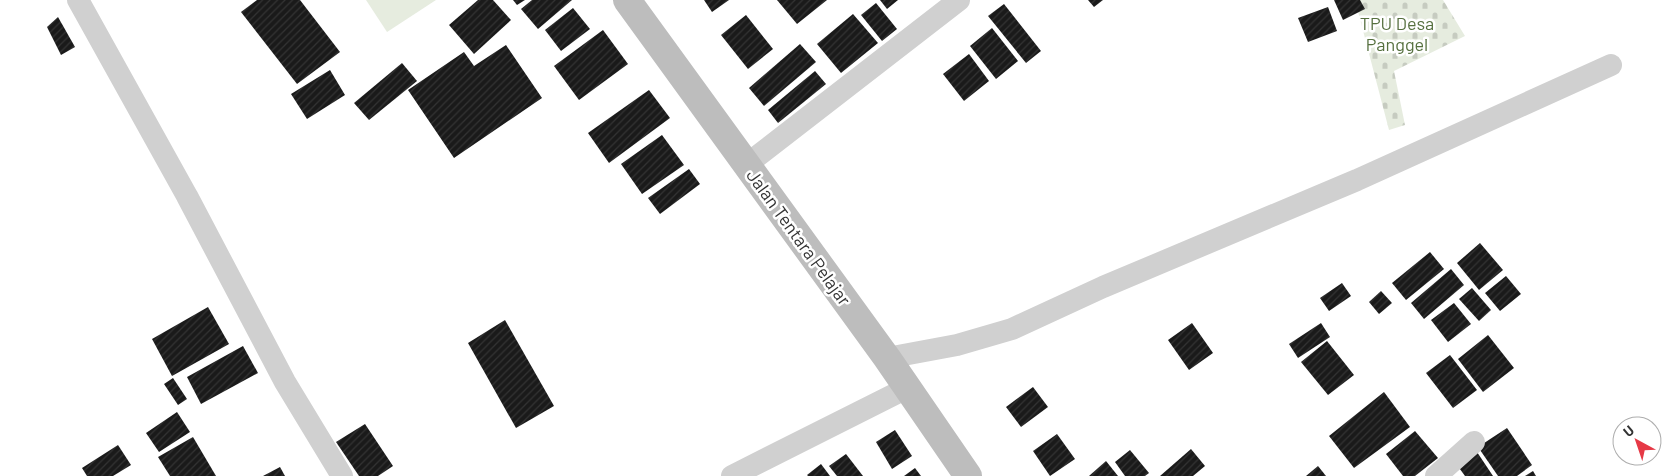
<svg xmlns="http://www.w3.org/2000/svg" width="1672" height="476" viewBox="0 0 1672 476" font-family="Barlow,sans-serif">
  <defs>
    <pattern id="cemetery-stones" width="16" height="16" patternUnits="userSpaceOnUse" patternTransform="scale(1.25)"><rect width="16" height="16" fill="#e6ecdf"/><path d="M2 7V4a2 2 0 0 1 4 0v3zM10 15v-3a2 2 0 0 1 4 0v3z" fill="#c6cbc0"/></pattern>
    <pattern id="building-hatch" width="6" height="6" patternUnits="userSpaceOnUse" patternTransform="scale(1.25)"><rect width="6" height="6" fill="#1a1a1a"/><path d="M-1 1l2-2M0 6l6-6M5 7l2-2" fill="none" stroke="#333"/></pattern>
  </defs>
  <rect width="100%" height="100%" fill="#fff"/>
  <path fill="#e6ecdf" d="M366,0h70l-49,32z"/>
  <path fill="url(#cemetery-stones)" d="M1355,0h88l22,36 -71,35 11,54 -16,5z"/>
  <g fill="url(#building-hatch)">
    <path d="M257,0h43l40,52 -43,32 -56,-72z"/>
    <path d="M478,0h15l18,20 -37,34 -25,-29z"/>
    <path d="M513,0h12l-8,5z"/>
    <path d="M532,0h40l-34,29 -17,-20z"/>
    <path d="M704,0h25l-17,12z"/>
    <path d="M777,0h50l-30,24z"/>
    <path d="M880,0h18l-11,9z"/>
    <path d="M1088,0h15l-9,7z"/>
    <path d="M1334,0h26l5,9 -22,11z"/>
    <path d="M876,3l21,26 -15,12 -21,-26z"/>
    <path d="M1004,4l37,47 -15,12 -38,-47z"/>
    <path d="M1328,7l9,24 -29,11 -10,-24z"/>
    <path d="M573,8l17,21 -29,22 -16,-21z"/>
    <path d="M853,14l25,29 -37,30 -24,-29z"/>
    <path d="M746,15l27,34 -25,20 -27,-34z"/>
    <path d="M58,17l17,30 -14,8 -14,-28z"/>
    <path d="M992,28l26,33 -22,18 -26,-33z"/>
    <path d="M603,30l25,34 -49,36 -25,-34z"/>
    <path d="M800,44l16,18 -52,44 -15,-18z"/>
    <path d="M506,45l36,53 -88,60 -46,-68 56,-38 10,14z"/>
    <path d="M969,54l20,27 -25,20 -21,-27z"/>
    <path d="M402,63l15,18 -48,39 -15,-17z"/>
    <path d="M330,70l15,25 -38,24 -16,-25z"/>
    <path d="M815,71l11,13 -48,39 -10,-13z"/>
    <path d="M649,90l21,28 -61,45 -21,-30z"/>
    <path d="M662,135l22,30 -42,29 -21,-30z"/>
    <path d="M689,169l11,15 -40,30 -12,-16z"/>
    <path d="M1480,243l23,27 -24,20 -22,-27z"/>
    <path d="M1430,252l14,17 -38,31 -14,-17z"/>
    <path d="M1451,269l13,16 -40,34 -13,-16z"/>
    <path d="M1506,276l15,18 -21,17 -15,-18z"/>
    <path d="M1342,283l9,13 -22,15 -9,-13z"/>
    <path d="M1472,288l19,22 -12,11 -20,-22z"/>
    <path d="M1381,291l11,12 -13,11 -10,-12z"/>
    <path d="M1454,303l17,21 -23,18 -17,-22z"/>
    <path d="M208,307l21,37 -57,32 -20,-37z"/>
    <path d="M505,320l49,86 -38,22 -48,-85z"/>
    <path d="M1192,323l21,30 -24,17 -21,-30z"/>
    <path d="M1321,323l9,14 -32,21 -9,-14z"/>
    <path d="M1488,335l26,33 -31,24 -25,-33z"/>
    <path d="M1327,341l27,34 -26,20 -27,-33z"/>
    <path d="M243,346l15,27 -57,31 -14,-27z"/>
    <path d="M1450,355l27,35 -24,18 -27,-35z"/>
    <path d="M173,378l14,21 -9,6 -14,-21z"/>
    <path d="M1033,387l15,20 -27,20 -15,-20z"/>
    <path d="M1384,392l26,35 -56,41 -25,-32z"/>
    <path d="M177,412l13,20 -31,20 -13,-19z"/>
    <path d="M365,424l28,42 -15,10h-19l-23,-34z"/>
    <path d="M1507,428l25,37 -15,11h-19l-20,-29z"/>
    <path d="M895,430l17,26 -20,13 -16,-27z"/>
    <path d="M1415,431l23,27 -23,18h-12l-17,-22z"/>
    <path d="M1057,434l18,25 -25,17 -17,-25z"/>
    <path d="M193,437l23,39h-46l-12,-19z"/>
    <path d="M118,445l13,20 -18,11h-26l-5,-8z"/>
    <path d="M1191,449l14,17 -12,10h-33z"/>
    <path d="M1130,450l19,23 -4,3h-20l-10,-14z"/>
    <path d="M1477,452l16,24h-28l-8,-11z"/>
    <path d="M846,454l17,22h-26l-8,-10z"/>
    <path d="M1106,461l12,15h-29z"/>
    <path d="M821,464l9,12h-22l-1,-1z"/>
    <path d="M1318,466l8,10h-20z"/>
    <path d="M280,467l5,9h-22z"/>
    <path d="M915,468l6,8h-17z"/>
    <path d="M1533,471l3,5h-11z"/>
  </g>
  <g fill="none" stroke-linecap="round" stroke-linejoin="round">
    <g stroke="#d0d0d0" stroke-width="22">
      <path d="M78,0l109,196 98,186 57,94"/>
      <path d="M746,165l213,-165"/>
      <path d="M887,358l70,-13 55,-16 91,-42 254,-107 254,-115"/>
      <path d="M732,476l175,-88"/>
      <path d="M1436,476l38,-34"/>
    </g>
    <path stroke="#bdbdbd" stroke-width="28" d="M627,0l260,358 81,118"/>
  </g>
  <g text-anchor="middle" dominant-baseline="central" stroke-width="5" stroke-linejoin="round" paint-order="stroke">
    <g font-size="18" fill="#56703f" stroke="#fff">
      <text x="1397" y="23">TPU Desa<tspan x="1397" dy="21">Panggel</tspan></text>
    </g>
    <g font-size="18" fill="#333" stroke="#fff">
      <text transform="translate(799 237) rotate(54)">Jalan Tentara Pelajar</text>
    </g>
  </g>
  <g transform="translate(1637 441) rotate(320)"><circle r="24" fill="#ffffff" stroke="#adadad"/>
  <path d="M0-4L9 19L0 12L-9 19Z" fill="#e63946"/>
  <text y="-8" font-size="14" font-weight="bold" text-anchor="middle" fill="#333333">U</text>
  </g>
</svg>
